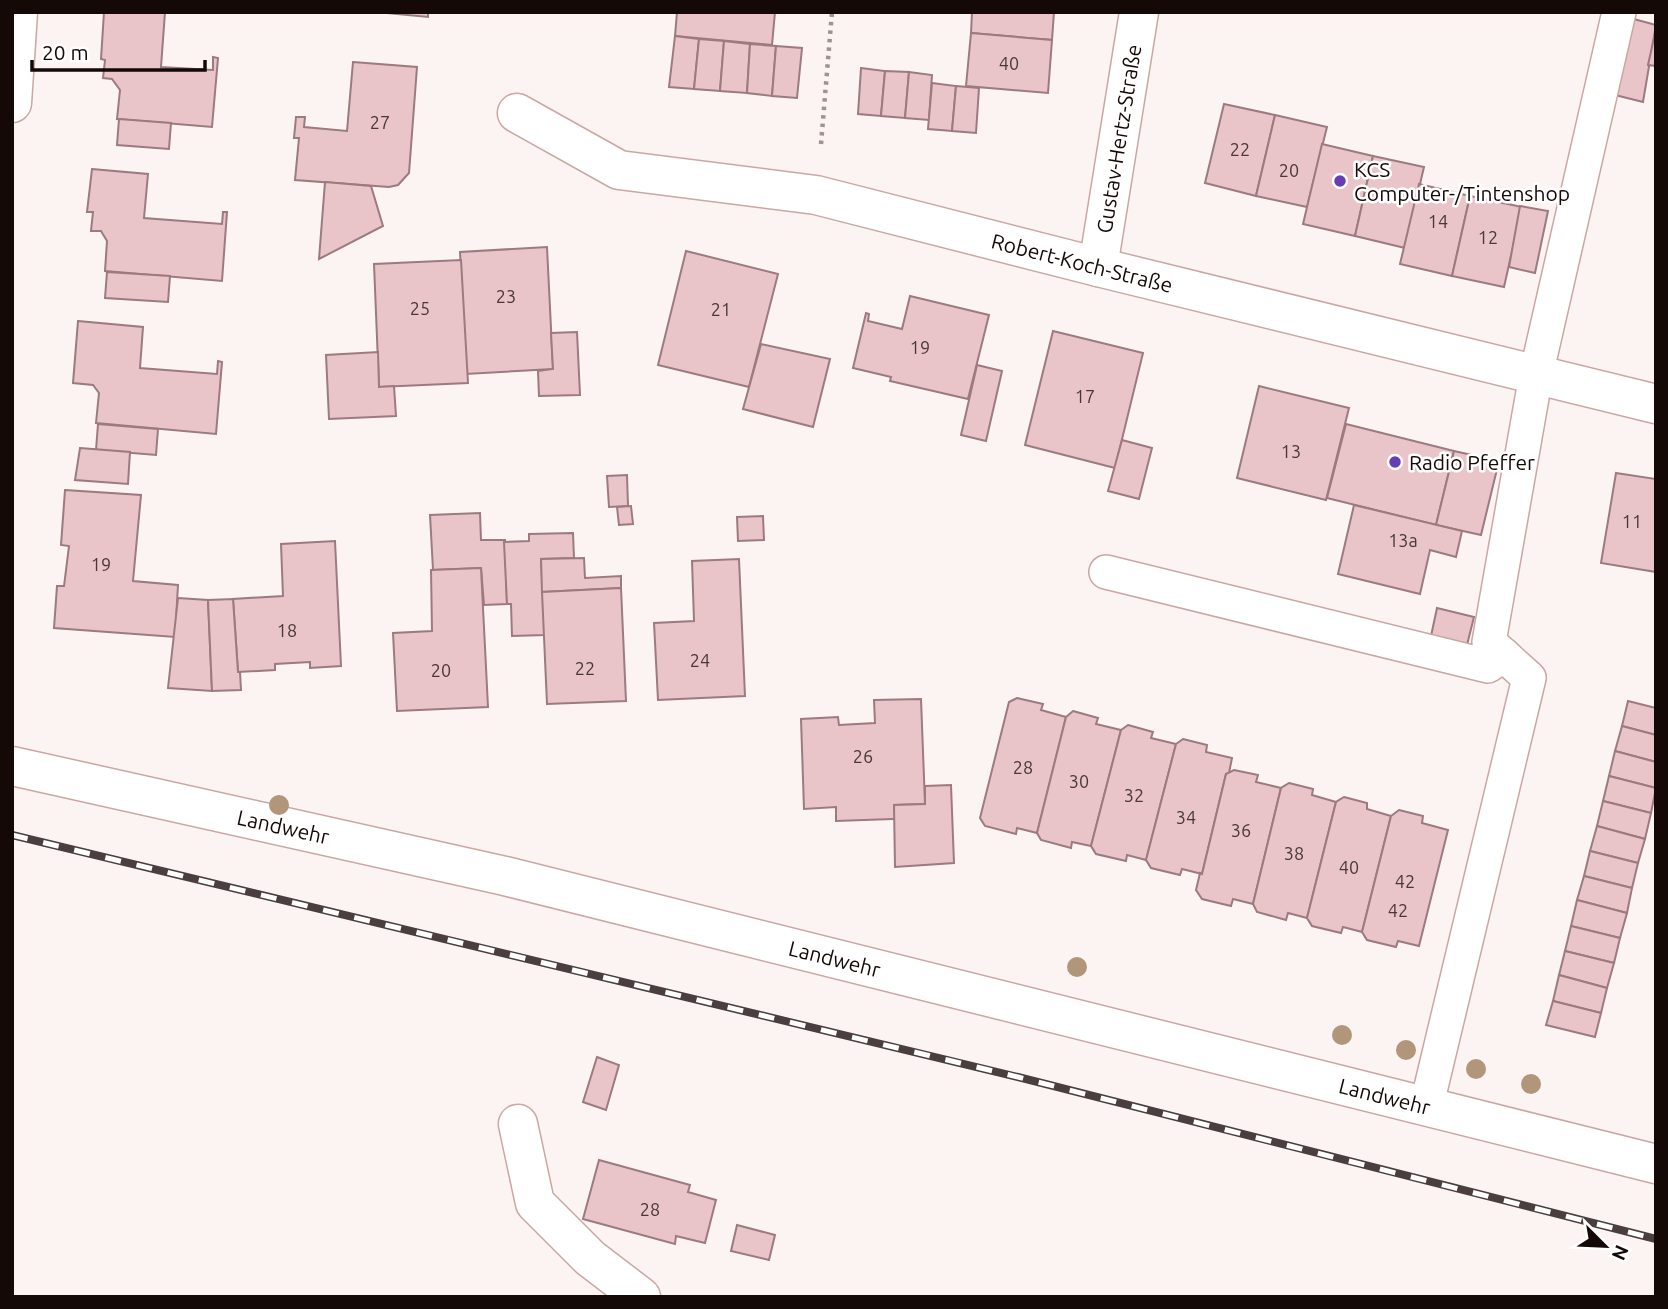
<svg xmlns="http://www.w3.org/2000/svg" width="1668" height="1309" viewBox="0 0 1668 1309" font-family="Ubuntu,sans-serif">
  <rect width="100%" height="100%" fill="#fcf4f3"/>
  <g fill="#e9c4c8" stroke="#9c7a7f" stroke-width="2">
    <path d="M104,12h61l-4,55 52,3v-13l5,1 -6,69 -95,-8 3,-29 -8,-11 -9,-1 2,-18 -4,-1z"/>
    <path d="M376,12h52v5z"/>
    <path d="M677,12h98l-3,33 -97,-9z"/>
    <path d="M972,12h82l-2,28 -81,-7z"/>
    <path d="M1630,18l26,7 -13,77 -28,-7z"/>
    <path d="M1656,29v37l-8,-1z"/>
    <path d="M971,33l81,7 -4,53 -82,-7z"/>
    <path d="M675,36l24,3 -5,50 -25,-2z"/>
    <path d="M699,39l25,2 -4,50 -26,-2z"/>
    <path d="M724,41l26,3 -3,49 -27,-2z"/>
    <path d="M750,44l26,2 -4,50 -25,-3z"/>
    <path d="M776,46l26,2 -5,50 -25,-2z"/>
    <path d="M353,62l64,5 -8,106 -11,12 -9,2 -94,-7 4,-42h-5l2,-21h9l-1,10 43,4z"/>
    <path d="M861,68l24,3 -4,45 -23,-2z"/>
    <path d="M885,71l24,1 -4,46 -24,-2z"/>
    <path d="M909,72l23,3 -3,45 -24,-2z"/>
    <path d="M932,83l24,3 -4,45 -24,-2z"/>
    <path d="M956,86l23,2 -3,45 -24,-2z"/>
    <path d="M1224,104l51,11 -19,81 -51,-13z"/>
    <path d="M1275,115l52,12 -20,80 -51,-11z"/>
    <path d="M119,119l52,4 -2,26 -52,-4z"/>
    <path d="M1322,144l51,12 -18,80 -52,-12z"/>
    <path d="M1373,156l51,11 -19,81 -50,-12z"/>
    <path d="M92,169l56,5 -4,44 78,6 1,-12h4l-5,69 -117,-10 2,-30 -6,-10h-10l2,-19h-6z"/>
    <path d="M325,182l46,4 12,40 -64,33z"/>
    <path d="M1419,184l51,12 -18,80 -52,-12z"/>
    <path d="M1470,196l52,11 -18,80 -52,-11z"/>
    <path d="M1520,206l28,5 -13,62 -26,-6z"/>
    <path d="M547,247l6,122 -87,5 -6,-122z"/>
    <path d="M686,251l92,23 -29,113 -91,-22z"/>
    <path d="M461,260l7,123 -89,4 -5,-123z"/>
    <path d="M107,272l63,4 -2,26 -63,-4z"/>
    <path d="M910,296l79,19 -21,84 -78,-18 1,-4 -38,-9 13,-55 3,1 -1,7 34,8z"/>
    <path d="M78,321l65,6 -3,41 77,6 1,-13 4,1 -6,72 -120,-11 3,-30 -6,-8 -20,-2z"/>
    <path d="M1053,331l90,22 -28,115 -90,-23z"/>
    <path d="M577,332l3,63 -41,1 -1,-25 15,-2 -2,-36z"/>
    <path d="M761,344l69,15 -17,68 -70,-18z"/>
    <path d="M378,352l1,35 15,-1 2,30 -67,3 -3,-64z"/>
    <path d="M977,365l25,6 -16,70 -25,-6z"/>
    <path d="M1259,386l90,22 -23,92 -89,-22z"/>
    <path d="M98,424l60,5 -2,26 -60,-5z"/>
    <path d="M1346,424l108,27 -18,74 -109,-27z"/>
    <path d="M1122,440l30,8 -13,51 -31,-8z"/>
    <path d="M80,448l50,4 -2,32 -53,-4z"/>
    <path d="M1454,451l45,10 -18,74 -45,-10z"/>
    <path d="M1616,473l40,6v93l-55,-9z"/>
    <path d="M627,475l1,31 -19,1 -2,-31z"/>
    <path d="M65,490l76,5 -8,86 45,4 -3,52 -121,-9 3,-42h7l5,-40 -8,-1z"/>
    <path d="M1354,505l108,26 -6,26 -26,-7 -10,44 -82,-20z"/>
    <path d="M631,506l2,18 -14,1 -2,-18z"/>
    <path d="M480,513l1,27h24l2,64 -23,1 -3,-37 -48,2 -3,-55z"/>
    <path d="M763,516l1,24 -26,1 -1,-24z"/>
    <path d="M573,533l1,25 -33,1 4,76 -33,1 -1,-32h-4l-3,-62 25,-1v-7z"/>
    <path d="M335,541l6,125 -31,2v-6l-35,2v6l-37,2 -5,-73 50,-3 -2,-52z"/>
    <path d="M584,558l1,20 36,-2v12l-79,4 -1,-33z"/>
    <path d="M739,559l6,137 -87,4 -4,-77 40,-2 -2,-60z"/>
    <path d="M481,568l7,139 -91,4 -4,-78 39,-2 -1,-61z"/>
    <path d="M621,588l5,113 -79,3 -5,-112z"/>
    <path d="M178,598l30,2 4,91 -44,-3z"/>
    <path d="M233,599l5,73h2l1,18 -29,1 -4,-91z"/>
    <path d="M1437,608l37,9 -7,28 -36,-9z"/>
    <path d="M1017,698l26,6 -2,6 25,7 -29,116 -20,-5 -1,6 -31,-8 -5,-8 29,-116z"/>
    <path d="M921,699l4,105 -31,1 2,14h-3l-57,2v-14l-32,2 -3,-90 37,-2 1,8 36,-2 -1,-23z"/>
    <path d="M1628,701l28,7v27l-34,-9z"/>
    <path d="M1073,711l25,7 -2,6 25,6 -30,116 -19,-4 -1,6 -30,-8 -4,-7 29,-116z"/>
    <path d="M1128,725l25,7 -2,6 25,6 -30,116 -19,-5 -1,6 -30,-7 -5,-8 30,-116z"/>
    <path d="M1622,726l34,9v27l-41,-11z"/>
    <path d="M1183,739l24,6 -1,7 26,6 -3,15 -3,1 -24,100 -20,-5 -2,6 -29,-7 -5,-8 30,-116z"/>
    <path d="M1615,751l41,11v26l-47,-12z"/>
    <path d="M1234,770l24,5 -2,7 25,6 -28,116 -20,-5 -2,7 -29,-7 -6,-9 4,-17 2,1 24,-100z"/>
    <path d="M1609,776l47,12 -5,25 -48,-12z"/>
    <path d="M1289,783l24,6 -1,6 24,7 -29,116 -19,-5 -2,7 -29,-8 -4,-8 28,-116z"/>
    <path d="M951,785l3,78 -59,4 -1,-62 31,-1v-18z"/>
    <path d="M1344,797l23,6v6l24,7 -29,116 -19,-5 -2,6 -29,-7 -5,-8 29,-116z"/>
    <path d="M1603,801l48,12 -6,26 -48,-13z"/>
    <path d="M1399,810l24,6 -1,7 26,7 -29,116 -21,-5 -2,6 -29,-7 -5,-8 29,-116z"/>
    <path d="M1597,826l48,13 -7,24 -48,-12z"/>
    <path d="M1590,851l48,12 -6,25 -48,-12z"/>
    <path d="M1584,876l48,12 -5,25 -50,-13z"/>
    <path d="M1577,900l50,13 -7,25 -49,-12z"/>
    <path d="M1571,926l49,12 -6,25 -49,-12z"/>
    <path d="M1565,951l49,12 -7,25 -48,-13z"/>
    <path d="M1559,975l48,13 -6,25 -48,-12z"/>
    <path d="M1553,1001l48,12 -6,24 -49,-12z"/>
    <path d="M597,1057l22,8 -13,45 -23,-8z"/>
    <path d="M599,1160l91,25 -2,7 28,8 -11,43 -29,-7 -1,8 -92,-25z"/>
    <path d="M737,1225l38,10 -6,25 -38,-9z"/>
  </g>
  <g fill="none" stroke-linecap="round" stroke-linejoin="round">
    <g stroke="#caa7a2" stroke-width="36">
      <g id="lane">
        <path d="M1106,572l382,94 16,-11"/>
        <path d="M1426,1108l103,-430 -40,-36 47,-267 83,-363"/>
      </g>
    </g>
    <g stroke="#caa7a2" stroke-width="41">
      <g id="street">
        <path d="M12,103l6,-91"/>
        <path id="s1" d="M517,113l102,57 197,25 282,72 558,137"/>
        <path id="s2" d="M1098,267l41,-255"/>
        <path id="s3" d="M12,766l493,110 1151,288"/>
        <path d="M518,1124l17,79 55,55 51,39"/>
      </g>
    </g>
    <path stroke="#9d9392" stroke-width="4.5" stroke-dasharray="3.5 5" stroke-linecap="butt" d="M821,144l11,-132"/>
    <use href="#lane" stroke="#fff" stroke-width="33"/>
    <use href="#street" stroke="#fff" stroke-width="38"/>
    <g stroke="#4a3f3e" stroke-width="8">
      <path id="rail" d="M12,835l1006,242 638,162"/>
    </g>
    <use href="#rail" stroke="#fff" stroke-width="5" stroke-dasharray="16" stroke-linecap="butt"/>
  </g>
  <g fill="#b2967a">
    <circle cx="279" cy="805" r="10"/>
    <circle cx="1077" cy="967" r="10"/>
    <circle cx="1342" cy="1035" r="10"/>
    <circle cx="1406" cy="1050" r="10"/>
    <circle cx="1476" cy="1069" r="10"/>
    <circle cx="1531" cy="1084" r="10"/>
  </g>
  <g fill="#663db5" stroke="#fff" stroke-width="2.5">
    <circle cx="1340" cy="181" r="7"/>
    <circle cx="1395" cy="462" r="7"/>
  </g>
  <g text-anchor="middle" dominant-baseline="central" stroke-width="5" stroke-linejoin="round" paint-order="stroke">
    <g font-size="18" fill="#4a3838">
      <text x="1009" y="63">40</text>
      <text x="380" y="122">27</text>
      <text x="1240" y="149">22</text>
      <text x="1289" y="170">20</text>
      <text x="1438" y="221">14</text>
      <text x="1488" y="237">12</text>
      <text x="506" y="296">23</text>
      <text x="420" y="308">25</text>
      <text x="721" y="309">21</text>
      <text x="920" y="347">19</text>
      <text x="1085" y="396">17</text>
      <text x="1291" y="451">13</text>
      <text x="1632" y="521">11</text>
      <text x="1403" y="540">13a</text>
      <text x="101" y="564">19</text>
      <text x="287" y="630">18</text>
      <text x="700" y="660">24</text>
      <text x="585" y="668">22</text>
      <text x="441" y="670">20</text>
      <text x="863" y="756">26</text>
      <text x="1023" y="767">28</text>
      <text x="1079" y="781">30</text>
      <text x="1134" y="795">32</text>
      <text x="1186" y="817">34</text>
      <text x="1241" y="830">36</text>
      <text x="1294" y="853">38</text>
      <text x="1349" y="867">40</text>
      <text x="1405" y="881">42</text>
      <text x="1398" y="910">42</text>
      <text x="650" y="1209">28</text>
    </g>
    <g font-size="21" fill="#150908" stroke="#fff">
      <text stroke="none"><textPath href="#s2" startOffset="130">Gustav-Hertz-Straße</textPath></text>
      <text stroke="none"><textPath href="#s1" startOffset="590">Robert-Koch-Straße</textPath></text>
      <text stroke="none"><textPath href="#s3" startOffset="278">Landwehr</textPath></text>
      <text stroke="none"><textPath href="#s3" startOffset="845">Landwehr</textPath></text>
      <text stroke="none"><textPath href="#s3" startOffset="1412">Landwehr</textPath></text>
    </g>
    <g font-size="21" fill="#150908" stroke="#fff" text-anchor="start">
      <text x="1354" y="169">KCS<tspan x="1354" dy="24">Computer-/Tintenshop</tspan></text>
      <text x="1409" y="462">Radio Pfeffer</text>
    </g>
  </g>
  <rect width="1668" height="1309" fill="none" stroke="#150908" stroke-width="28"/>
  <g transform="translate(1605 1246) rotate(114)" stroke="#ffffff" stroke-width="5" paint-order="stroke">
  <path d="M0-5L12 26L0 18L-12 26Z" fill="#150908"/>
  <text y="-10" font-size="19" font-weight="bold" text-anchor="middle" fill="#150908">N</text>
  </g>
  <path d="M32 60v10h173v-10" fill="none" stroke="#150908" stroke-width="3.5"/>
  <text x="42" y="60" font-size="21" fill="#150908" stroke="#ffffff" stroke-width="5" paint-order="stroke">20 m</text>
</svg>
